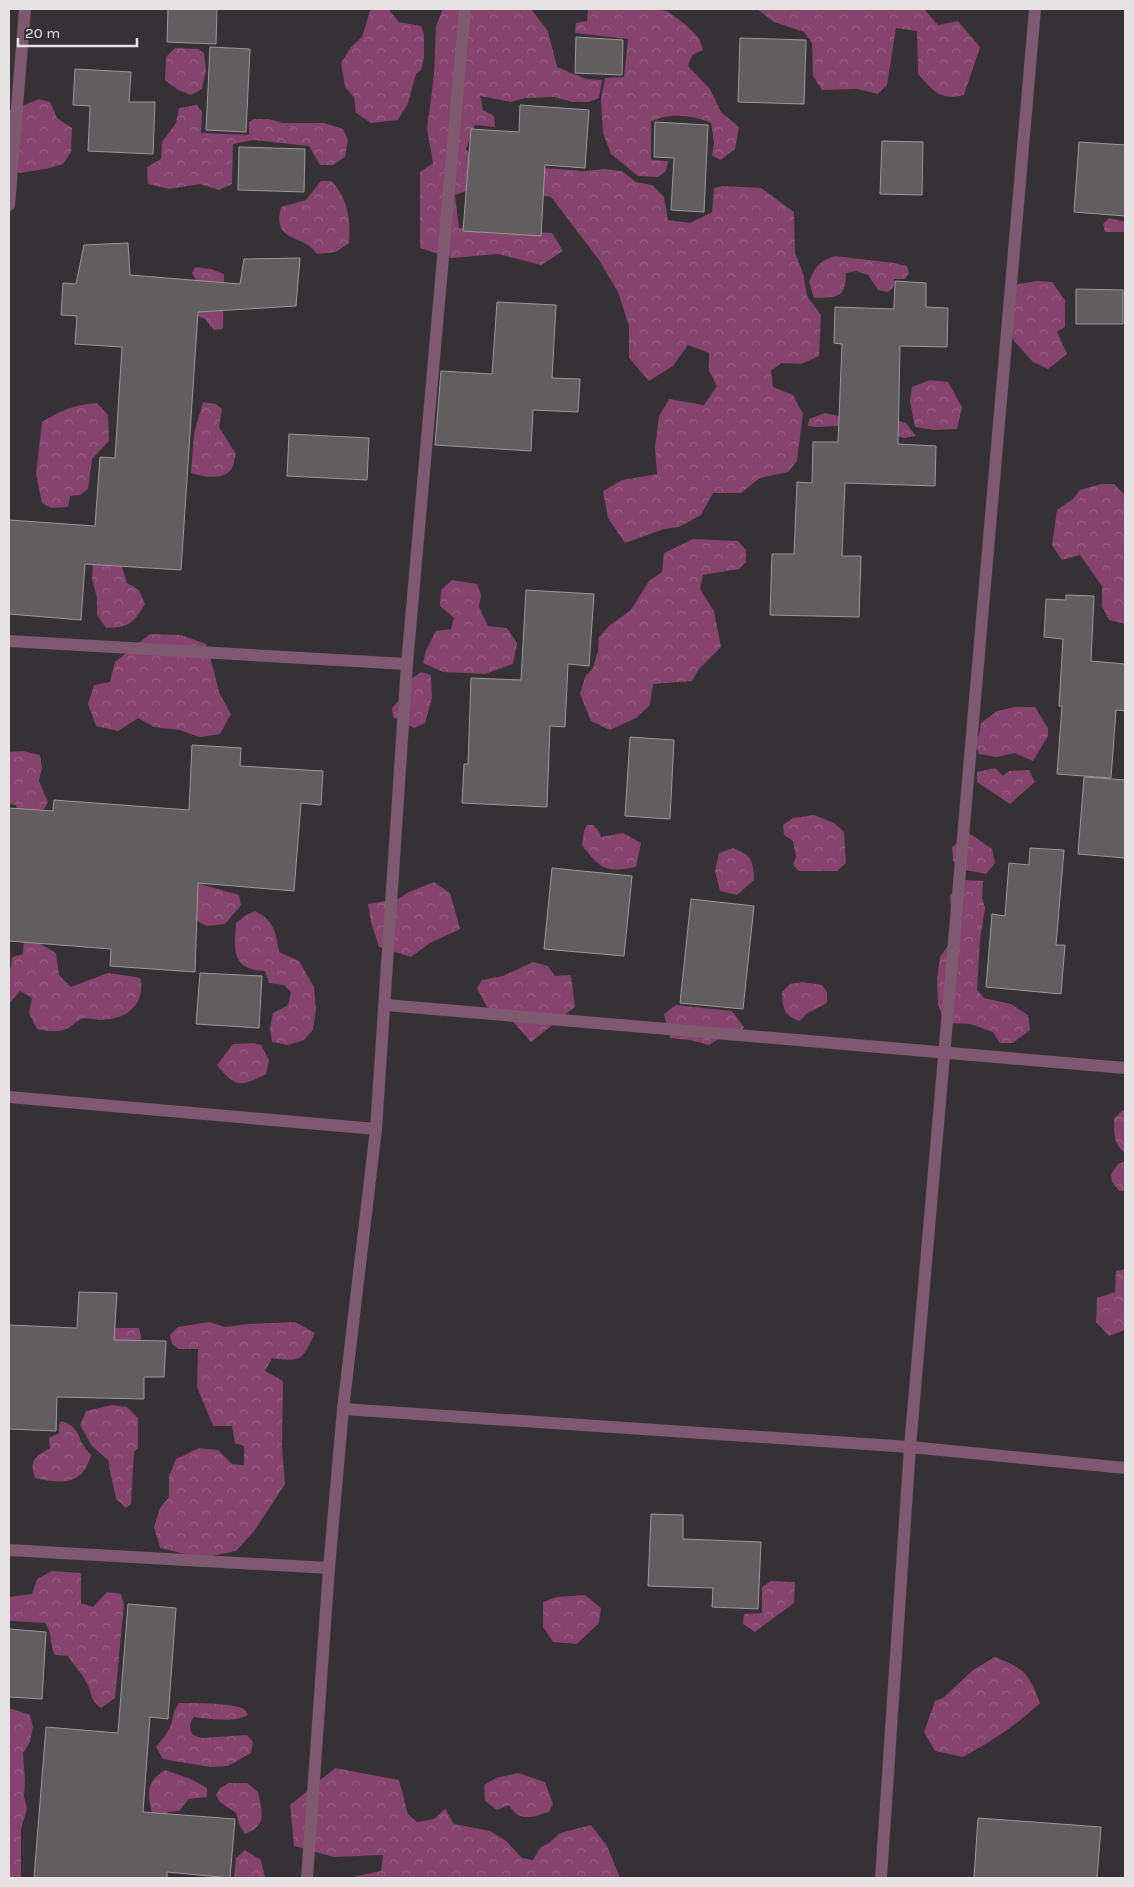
<svg xmlns="http://www.w3.org/2000/svg" width="1134" height="1887" viewBox="0 0 1134 1887" font-family="Karla,sans-serif">
  <defs>
    <pattern id="forest-crowns" width="20" height="18" patternUnits="userSpaceOnUse" patternTransform="scale(1.25)"><rect width="20" height="18" fill="#85436d"/><path d="M2 6a3 3 0 1 1 6 0M12 15a3 3 0 1 1 6 0" fill="none" stroke="#965e82"/></pattern>
  </defs>
  <rect width="100%" height="100%" fill="#353134"/>
  <g fill="url(#forest-crowns)">
    <path d="M372,9h16l11,13 22,4 3,8v23l-3,13 -5,4 -8,29 -10,17 -27,3 -15,-10 -2,-16 -9,-10 -4,-24 10,-16 11,-10 8,-26z"/>
    <path d="M443,9h88l17,22 9,36 29,12 16,1 -3,18 -10,4h-17l-18,-5 -29,1 -14,4 -31,-6 3,14 11,6 1,11 -20,-2 -9,24 25,33 -36,13 4,33 93,5 11,18 -22,14 -43,-11 -46,4 -32,-10v-76l13,-9 -6,-34 7,-54 2,-49z"/>
    <path d="M588,9h65l14,2 19,14 13,13 4,12 -11,5 -4,11 22,23 11,23 18,15 -4,22 -14,11 -9,-4 2,-13 -3,-20c-17,-8 -43,-11 -60,-1v38l17,1 -2,10 -8,6 -20,-1 -27,-22 -8,-21 -2,-34 4,-21 19,-1 4,-38 -53,-6 1,-10 11,-2z"/>
    <path d="M757,9h167l14,16 20,-4 22,26 -16,48c-24,6 -31,-4 -46,-21l-1,-43 -21,-3 -9,57 -9,9 -21,-5 -35,1 -9,-14 -1,-33 -8,-11 -30,-10z"/>
    <path d="M175,48l23,1 6,4 2,17 -4,19 -11,6 -13,-5 -13,-10 1,-23z"/>
    <path d="M39,99l11,3 7,16 15,10 -1,24 -8,12 -17,5 -26,4 -11,-5v-57z"/>
    <path d="M197,105l5,7 -1,21 48,2v-13l5,-3h15l14,4h41l19,6 5,11 -3,17 -12,8h-13l-11,-19 -56,-6 -20,4 -1,40 -13,6 -19,-6 -31,5 -21,-5 -1,-17 14,-8 1,-17 14,-19 3,-15z"/>
    <path d="M516,166l68,5 21,-2 17,2 14,11 16,3 12,12 4,23 22,3 22,-11 2,-24 9,-2 38,2 33,24 1,41 8,20 4,23 14,19 -2,41 -18,8 -20,-1 -10,8 2,16 20,8 10,19 -6,47 -9,11 -28,6 -19,15h-28l-12,22 -22,12 -15,2 -39,14 -17,-25 -5,-27 19,-11 35,-6 -2,-26 4,-32 10,-17 35,6 13,-19 -8,-15v-18l-21,-8 -15,21 -24,15 -20,-23v-32l-11,-34 -19,-32 -48,-63 -23,-5z"/>
    <path d="M321,181h10c17,16 20,40 18,62l-13,9 -19,2c-14,-21 -45,-10 -36,-47l25,-7z"/>
    <path d="M1109,218l16,4v10h-20l-2,-8z"/>
    <path d="M835,256l59,7 13,3 2,7 -4,6h-11l-1,9 -5,4 -10,-2 -10,-15 -12,-4 -10,2c0,26 -9,24 -32,25l-5,-16c7,-16 9,-20 26,-26z"/>
    <path d="M195,267l16,2 13,5 -1,55 -9,1 -9,-11 -9,-4 1,-33 -5,-9z"/>
    <path d="M1037,281l15,1 13,18v27l-8,5 10,22 -19,15 -15,-7 -19,-21 -7,-21 4,-30 8,-6z"/>
    <path d="M930,380l18,2 14,25 -5,22 -23,1 -19,-3 -5,-26 2,-14z"/>
    <path d="M203,402l13,2 6,5 -3,18 17,27c-2,5 -2,12 -5,16 -10,11 -29,6 -40,3l3,-39z"/>
    <path d="M97,403l11,12 1,26 -17,18 -4,30 -8,6 -10,1 -2,11 -17,1 -9,-5 -6,-29 6,-52c20,-12 31,-17 55,-19z"/>
    <path d="M825,413l13,3h43l25,7 10,13 -12,2 -45,-13 -43,2 -8,-1 1,-7z"/>
    <path d="M1101,484h13l11,11v129l-16,-4 -7,-14v-20l-22,-31 -18,5 -10,-15 5,-35 16,-11 7,-9z"/>
    <path d="M693,539l45,2 8,9v12l-7,7 -36,6 -3,14 14,22 7,36 -23,23 -6,11 -39,3 -3,21 -14,13 -26,12 -19,-9 -11,-27 5,-17 8,-9 5,-17 1,-14 11,-12 20,-14 19,-30 13,-9 2,-19z"/>
    <path d="M122,542v25l5,16 12,7 6,14c-12,20 -16,23 -39,24l-9,-13v-17l-5,-19 1,-26z"/>
    <path d="M452,580l25,4 4,11 -2,12 9,19 19,2 10,15 -4,21 -28,10 -42,-2 -20,-9 3,-13 10,-19 15,-2 3,-11 -14,-12 1,-16z"/>
    <path d="M150,634l31,1 25,9 8,27 5,21 12,22 -11,20 -20,3 -21,-7 -25,-3 -16,-9 -20,13 -22,-5 -8,-22 6,-19 16,-3 5,-20z"/>
    <path d="M421,672l10,3 1,23 -7,25 -11,5 -21,-11 -1,-9 9,-10 10,-19z"/>
    <path d="M1015,707h20l13,21v8l-15,25 -18,-8 -19,4 -17,-3 -4,-12 4,-7 2,-12 16,-12z"/>
    <path d="M23,751l17,4 2,13 -3,13 9,21 -6,10 -24,1 -2,-8 -7,-1v-52z"/>
    <path d="M995,768l8,8 6,-5 20,-1 6,12 -25,22 -33,-22v-10z"/>
    <path d="M814,815l20,8 10,9 2,31 -9,8h-38l-6,-6 3,-9 -3,-15 -9,-6 -1,-10 10,-7z"/>
    <path d="M587,825h6l6,6 2,6 22,-4 18,10 -5,24c-30,6 -36,2 -54,-22l2,-14z"/>
    <path d="M969,833l23,16 3,14 -9,11 -25,-5 -8,-8 -1,-14z"/>
    <path d="M733,848c19,8 20,12 21,32l-17,15 -17,-4 -5,-20 4,-18z"/>
    <path d="M965,880l18,1 -1,17 3,10 -5,32 -3,50 7,8 27,6 17,11 2,15 -17,13h-13l-7,-11 -23,-8 -25,-1 -7,-18 -1,-27 3,-21 13,-19 -3,-43z"/>
    <path d="M434,882l16,11 10,36 -30,14 -19,14 -32,-10 -8,-25 -3,-18 30,-5 11,-7z"/>
    <path d="M200,884l39,11 2,10 -16,19 -18,2 -20,-10 -5,-31z"/>
    <path d="M255,911c19,9 21,22 24,41l20,9 15,26 2,22 -3,21 -9,10 -16,5 -16,-3 -2,-14 3,-15 15,-8 3,-13 -7,-7 -15,-2 -4,-12c-34,-1 -31,-22 -29,-48l10,-8z"/>
    <path d="M26,913l14,9v22l16,9 3,22 12,12 37,-14 29,4 4,2c3,27 -14,40 -40,41 -6,0 -15,-3 -20,-1 -5,2 -8,7 -13,9 -10,5 -21,3 -31,1l-8,-16 3,-15 -12,-7 -11,13v-36h2l1,-11 11,-3z"/>
    <path d="M533,962l15,4 7,10 16,-1 4,32 -44,35 -22,-25 -22,-10 -10,-19 5,-8 21,-4z"/>
    <path d="M802,982l20,3 5,7v11l-21,11 -6,7c-17,-5 -17,-13 -18,-29l8,-8z"/>
    <path d="M676,1005l56,6 12,16 -6,10 -18,1 -11,7 -19,-5 -20,-2 -6,-24z"/>
    <path d="M253,1043l8,2 8,15 -3,14c-25,13 -31,14 -49,-9l16,-21z"/>
    <path d="M1125,1110v43c-12,-10 -11,-19 -11,-34l8,-8z"/>
    <path d="M1125,1161v30h-6l-7,-9 -1,-8 7,-10z"/>
    <path d="M1125,1269v61l-16,6 -13,-14 1,-24 18,-6 1,-21z"/>
    <path d="M209,1322l16,5 23,-3 47,-2 20,11c-12,26 -13,30 -43,25l-7,13 18,10 -1,66 3,37 -30,46 -19,21 -35,7 -41,-10 -6,-21 6,-19 9,-11v-21l7,-17 23,-11 19,2 14,14 12,1v-19l-9,-3 -3,-17h-19l-16,-39 1,-38h-19l-7,-5 -2,-9 8,-8z"/>
    <path d="M85,1325l31,3h23l2,8 -2,16 -7,6z"/>
    <path d="M112,1405l15,2 11,11v30l-4,4 -3,52 -5,4 -10,-9c-2,-14 -7,-25 -7,-38l-17,-15 -12,-21 6,-14z"/>
    <path d="M61,1421c13,4 15,8 20,20 2,5 7,10 10,14 -8,31 -30,29 -56,23 -6,-19 0,-21 15,-30l-1,-10 10,-5v-8z"/>
    <path d="M52,1571l29,2v30l12,4 14,-15 14,2 3,11 -9,93 -14,10c-13,-10 -8,-16 -16,-28 -5,-9 -12,-15 -17,-24l-13,-1c-6,-12 -2,-21 -10,-32l-36,-2v-24l23,-3 5,-15z"/>
    <path d="M771,1581l24,1 -1,21 -39,29 -12,-8 1,-10 18,-1v-26z"/>
    <path d="M585,1595l16,13 -2,15 -22,21 -24,-2 -10,-15v-25l14,-5z"/>
    <path d="M995,1657c30,12 34,16 45,46 -26,24 -46,37 -77,54l-28,-6 -11,-19 11,-31 8,-3 30,-28z"/>
    <path d="M179,1703c18,0 44,0 60,4 5,1 7,4 9,8 -14,8 -38,4 -54,2 -5,6 -5,11 -1,18l9,3 45,-3 6,7 -2,11 -23,13 -18,1 -47,-8 -7,-12c7,-8 13,-16 16,-25 2,-8 2,-12 7,-19z"/>
    <path d="M9,1708l21,7 3,12 -3,15 -7,11 2,27 -1,16 3,13 -6,20v49h-12z"/>
    <path d="M335,1768l64,12 9,34 9,8 17,-3 11,-10 9,15 36,7 16,10 16,17 11,2 7,-12 9,-5 11,-10 31,-8 16,21 13,32h-272l33,-7 2,-16 -49,2 -40,-11 -4,-41z"/>
    <path d="M165,1770l26,9 16,9v9l-18,2 -10,12 -11,1 -4,6 -12,-5c-5,-21 -6,-30 13,-43z"/>
    <path d="M518,1773l27,9 8,22 -4,8c-18,5 -29,11 -40,-7l-12,5 -12,-9 -1,-16 12,-7z"/>
    <path d="M229,1783h18l11,9c4,21 10,33 -13,42l-6,-10 -3,-11 -16,-11 -4,-7 4,-7z"/>
    <path d="M245,1850l16,10 4,18h-31l2,-20z"/>
  </g>
  <g fill="#625e60" stroke="#9c979a">
    <path d="M168,9h49l-1,35 -49,-2z"/>
    <path d="M576,37l47,3 -1,35 -47,-2z"/>
    <path d="M740,38l66,2 -2,64 -66,-2z"/>
    <path d="M210,47l40,2 -4,83 -40,-2z"/>
    <path d="M75,69l56,3 -2,30h26l-2,52 -65,-3 2,-45 -17,-1z"/>
    <path d="M520,105l69,5 -4,58 -40,-3 -4,71 -78,-5 8,-102 48,3z"/>
    <path d="M655,122l53,3 -4,87 -33,-2 3,-52 -20,-1z"/>
    <path d="M882,141l41,1 -1,53 -42,-1z"/>
    <path d="M1079,142l46,3v71l-51,-4z"/>
    <path d="M239,147l66,2 -1,43 -66,-2z"/>
    <path d="M128,243l2,32 110,9 4,-25 56,-1 -4,48 -98,6 -17,258 -96,-6 -4,56 -72,-6v-94l86,6 5,-69 15,1 7,-111 -47,-3 2,-28 -16,-1 2,-32 13,1 8,-39z"/>
    <path d="M895,281l31,2v24l22,1 -1,39 -47,-1 -2,98 38,2 -1,40 -90,-3 -3,73h19l-2,61 -89,-2 2,-61h22l3,-72 15,1 1,-41h25l4,-98 -8,-1 1,-36 59,2z"/>
    <path d="M1076,289l47,1v34h-47z"/>
    <path d="M497,302l59,3 -4,73 28,1 -2,33 -45,-2 -2,41 -96,-6 6,-74 51,3z"/>
    <path d="M289,434l80,4 -2,42 -80,-4z"/>
    <path d="M526,590l68,4 -5,72 -21,-2 -3,63 -15,-1 -3,81 -85,-4 2,-39h4l3,-86 50,2z"/>
    <path d="M1066,595l28,1 -3,65 34,3v47l-9,-1 -5,68 -54,-4 5,-68h-3l4,-67 -19,-2 2,-38 20,1z"/>
    <path d="M630,737l44,3 -4,79 -45,-3z"/>
    <path d="M192,745l49,3 -1,18 83,5 -2,34 -20,-2 -7,88 -96,-8 -3,89 -85,-6 1,-17 -102,-8v-133l44,3 1,-11 135,10z"/>
    <path d="M1084,777l41,3v78l-47,-4z"/>
    <path d="M1030,848l34,2 -8,95h9l-4,49 -75,-7 6,-73 13,2 4,-53 20,2z"/>
    <path d="M552,868l80,8 -8,80 -80,-7z"/>
    <path d="M691,899l63,7 -11,103 -63,-6z"/>
    <path d="M200,973l62,3 -3,52 -63,-4z"/>
    <path d="M79,1292l38,1 -3,47 52,1 -2,36h-20v22l-87,-2 -1,34 -47,-2v-104l68,3z"/>
    <path d="M651,1514l32,1v24l78,3 -3,67 -46,-2 1,-19 -65,-2z"/>
    <path d="M128,1604l48,4 -8,111 -18,-2 -7,95 92,7 -5,59 -63,-6v6h-133l12,-151 72,6z"/>
    <path d="M9,1629l37,3 -4,67 -33,-2z"/>
    <path d="M978,1818l123,9 -4,51h-123z"/>
  </g>
  <g fill="none" stroke-linecap="round" stroke-linejoin="round">
    <g stroke="#7e596f" stroke-width="12">
      <path d="M9,205l16,-196"/>
      <path d="M9,641l398,23"/>
      <path d="M386,1005l739,63"/>
      <path d="M9,1097l367,32"/>
      <path d="M343,1409l567,38 215,21"/>
      <path d="M9,1550l320,18"/>
      <path d="M307,1878l22,-310 14,-159 33,-280 31,-465 58,-655"/>
      <path d="M881,1878l29,-431 125,-1438"/>
    </g>
  </g>
  <rect width="1134" height="1887" fill="none" stroke="#e6e3e5" stroke-width="20"/>
  <path d="M18 38v8h119v-8" fill="none" stroke="#e6e3e5" stroke-width="2.5"/>
  <text x="25" y="38" font-size="15" fill="#e6e3e5" stroke="#353134" stroke-width="4" paint-order="stroke">20 m</text>
</svg>
